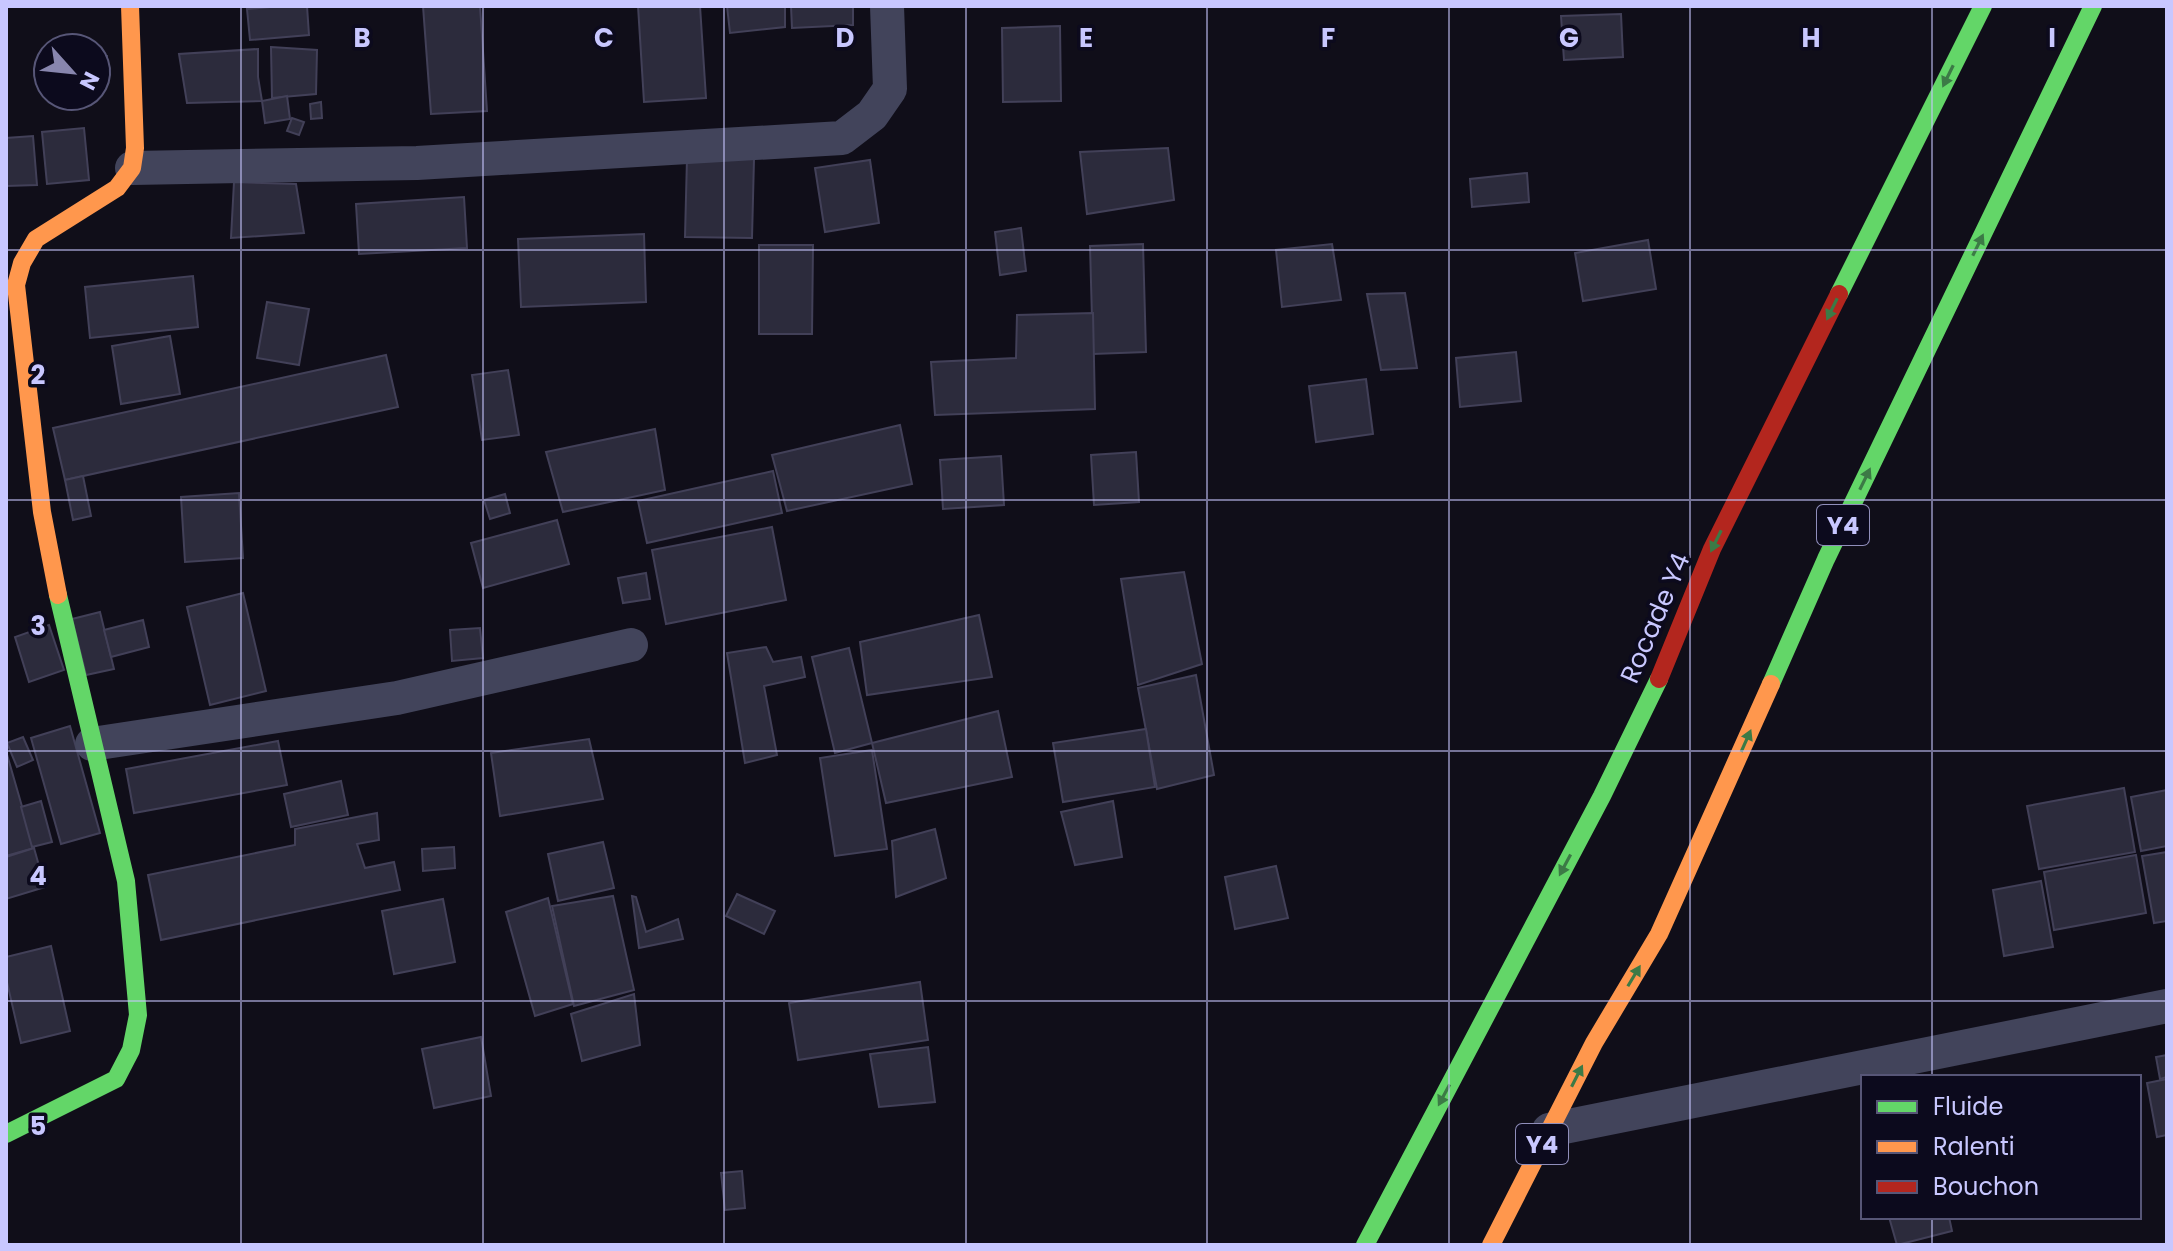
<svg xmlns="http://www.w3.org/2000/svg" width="2173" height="1251" viewBox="0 0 2173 1251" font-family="Poppins,sans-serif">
  <rect width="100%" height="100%" fill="#100e19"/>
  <g fill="#2c2b3c" stroke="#424058" stroke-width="2">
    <path d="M282,6h25l2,29 -59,5 -3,-31z"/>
    <path d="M423,6h57l7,105 -56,3z"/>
    <path d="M638,6h62l6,92 -62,4z"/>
    <path d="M727,6h58v21l-55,6z"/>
    <path d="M791,6h62v19l-61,3z"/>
    <path d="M1621,14l2,43 -59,3 -3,-44z"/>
    <path d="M1060,26l1,75 -58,1 -1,-74z"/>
    <path d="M271,47l46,3 -1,44 -44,4z"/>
    <path d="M258,49v28l4,24 -75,2 -8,-49z"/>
    <rect x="96" y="56" width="11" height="20"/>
    <path d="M287,96l3,23 -25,4 -3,-22z"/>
    <path d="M321,102l1,16 -11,1 -1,-15z"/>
    <path d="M292,118l12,4 -5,13 -12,-4z"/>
    <path d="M84,128l5,52 -42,4 -5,-52z"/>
    <path d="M33,136l4,49 -31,1v-48z"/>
    <path d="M1168,148l6,52 -87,14 -7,-62z"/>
    <path d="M687,158l67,1 -2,79 -67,-1z"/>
    <path d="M870,160l9,63 -54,9 -10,-64z"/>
    <path d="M1527,173l2,29 -57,5 -2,-28z"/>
    <path d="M234,182l62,2 8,49 -73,5z"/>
    <path d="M464,197l3,51 -108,6 -3,-50z"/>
    <path d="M1021,228l5,43 -26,4 -5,-43z"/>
    <path d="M644,234l2,68 -125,5 -3,-68z"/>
    <path d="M1648,240l8,49 -73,12 -8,-48z"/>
    <path d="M1143,244l3,108 -53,2 -3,-108z"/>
    <path d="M1332,244l9,56 -59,7 -6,-57z"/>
    <path d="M759,245h54l-1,89h-53z"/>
    <path d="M193,276l5,51 -108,11 -5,-51z"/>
    <path d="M1405,293l12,75 -36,2 -14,-76z"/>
    <path d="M267,302l42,7 -10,56 -42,-7z"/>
    <path d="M1093,313l2,96 -160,6 -4,-53 85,-4 1,-43z"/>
    <path d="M170,336l10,58 -59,10 -9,-58z"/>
    <path d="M1516,352l5,49 -61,6 -4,-49z"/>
    <path d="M386,355l12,52 -333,73 -12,-52z"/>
    <path d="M508,370l11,65 -37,5 -10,-65z"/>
    <path d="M1366,379l7,55 -57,8 -7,-56z"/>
    <path d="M900,425l12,59 -125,27 -15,-56z"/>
    <path d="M655,429l10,61 -102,22 -17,-60z"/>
    <path d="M1136,452l3,50 -45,3 -3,-50z"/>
    <path d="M1001,456l3,49 -61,4 -3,-49z"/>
    <path d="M773,471l9,42 -135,30 -9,-42z"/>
    <path d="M83,476l8,40 -18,4 -8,-40z"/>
    <path d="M239,493l4,65 -58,4 -4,-65z"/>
    <path d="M505,494l5,19 -20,6 -6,-19z"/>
    <path d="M557,520l12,44 -86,24 -12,-45z"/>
    <path d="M772,527l14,73 -120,24 -14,-74z"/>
    <path d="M1184,572l18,92 -64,21 -17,-106z"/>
    <path d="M646,573l4,26 -27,4 -5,-25z"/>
    <path d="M243,593l23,98 -56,14 -23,-98z"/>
    <path d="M100,612l14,57 -28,6 -14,-56z"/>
    <path d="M979,615l13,62 -125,18 -7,-53z"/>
    <path d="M143,620l6,27 -38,10 -7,-27z"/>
    <path d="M49,625l15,45 -35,12 -14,-45z"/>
    <path d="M480,628l3,30 -31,3 -2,-31z"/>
    <path d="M766,647l7,15 28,-5 4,20 -41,9 13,69 -32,8 -18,-110z"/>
    <path d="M849,648l23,95 -37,10 -23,-96z"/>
    <path d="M1196,675l18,100 -57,14 -19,-101z"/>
    <path d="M998,711l14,66 -126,26 -14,-60z"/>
    <path d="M70,726l30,107 -39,11 -30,-106z"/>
    <path d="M1146,729l9,58 -92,15 -10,-59z"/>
    <path d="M23,737l10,23 -16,7 -10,-24z"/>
    <path d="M589,739l14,60 -103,17 -9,-63z"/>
    <path d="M278,741l9,44 -153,28 -8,-44z"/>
    <path d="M872,750l15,99 -52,7 -15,-98z"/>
    <path d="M6,751l28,97 -28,8z"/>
    <path d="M341,781l7,34 -57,12 -7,-33z"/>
    <path d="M2124,788l11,64 -96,17 -12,-63z"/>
    <path d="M2167,790v56l-26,5 -10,-54z"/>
    <path d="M41,801l11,41 -20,5 -11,-40z"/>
    <path d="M1113,801l9,56 -47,8 -14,-53z"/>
    <path d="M377,813l2,27 -22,4 8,24 29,-6 6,28 -239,50 -13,-65 147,-30v-16z"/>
    <path d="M935,829l11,49 -50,19 -4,-56z"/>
    <path d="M603,842l11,46 -56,13 -10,-47z"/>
    <path d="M454,847l1,21 -32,3 -1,-22z"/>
    <path d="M34,848l11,39 -39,12v-42z"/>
    <path d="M2167,852v69l-13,2 -12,-67z"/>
    <path d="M2136,855l10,58 -92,17 -10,-58z"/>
    <path d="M1276,866l12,52 -53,11 -10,-52z"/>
    <path d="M2041,881l12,66 -49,9 -11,-66z"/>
    <path d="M737,894l38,17 -11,23 -38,-18z"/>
    <path d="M613,896l21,94 -60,16 -22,-100z"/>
    <path d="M632,896l4,1 10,35 32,-13 5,20 -44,9z"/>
    <path d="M548,898l25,106 -38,12 -29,-104z"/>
    <path d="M443,899l12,63 -61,12 -12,-63z"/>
    <path d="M51,946l19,85 -49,12 -15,-65v-21z"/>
    <path d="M920,982l8,58 -130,20 -9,-57z"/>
    <path d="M634,994l6,51 -58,16 -11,-47z"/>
    <path d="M481,1037l10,59 -57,12 -12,-59z"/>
    <path d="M928,1047l7,55 -56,5 -9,-53z"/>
    <path d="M2167,1055v22l-7,2 -4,-22z"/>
    <path d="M2167,1079v56l-10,2 -10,-54z"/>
    <path d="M742,1171l3,37 -20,2 -4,-37z"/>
    <path d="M1889,1217h60l3,14 -55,14z"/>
  </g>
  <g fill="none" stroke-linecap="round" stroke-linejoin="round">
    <g stroke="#42445b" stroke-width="34">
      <path d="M132,168l285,-5 425,-25 30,-23 18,-26 -3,-83"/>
      <path d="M92,744l305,-46 234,-53"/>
      <path d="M1549,1130l618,-124"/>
    </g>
    <g stroke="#63d668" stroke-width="18">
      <path d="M1839,294l144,-288"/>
      <path d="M1771,684l55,-125 267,-553"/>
      <path d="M6,1134l110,-55 15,-29 7,-35 -12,-134 -68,-286"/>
      <path d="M1365,1245l237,-449 57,-117"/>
    </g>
    <g stroke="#ff974d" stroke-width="18">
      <path d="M58,595l-16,-83 -26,-227 6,-22 14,-24 81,-51 15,-20 3,-20 -5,-142"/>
      <path d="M1491,1245l103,-202 65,-109 112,-250"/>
    </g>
    <path stroke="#b3261e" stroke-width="18" d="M1659,679l53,-130 127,-255"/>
  </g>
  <defs><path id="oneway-solid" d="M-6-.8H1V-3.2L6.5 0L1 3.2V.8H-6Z" transform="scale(2)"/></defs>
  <g fill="#3c7a46">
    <use href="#oneway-solid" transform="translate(1948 76) rotate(116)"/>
    <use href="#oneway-solid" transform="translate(1978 245) rotate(-64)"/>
    <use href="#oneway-solid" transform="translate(1832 309) rotate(116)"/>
    <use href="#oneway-solid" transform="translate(1865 479) rotate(-64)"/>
    <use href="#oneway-solid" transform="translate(1716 541) rotate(116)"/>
    <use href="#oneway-solid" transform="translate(1746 741) rotate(-66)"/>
    <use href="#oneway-solid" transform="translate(1565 865) rotate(118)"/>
    <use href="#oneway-solid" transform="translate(1634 976) rotate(-59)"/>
    <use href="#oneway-solid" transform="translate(1577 1076) rotate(-63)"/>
    <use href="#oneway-solid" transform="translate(1444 1095) rotate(118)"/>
  </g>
  <path fill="none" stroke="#c8c7ff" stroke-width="2" stroke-opacity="0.55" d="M241,6v1239M483,6v1239M724,6v1239M966,6v1239M1207,6v1239M1449,6v1239M1690,6v1239M1932,6v1071M6,250h2161M6,500h2161M6,751h2161M6,1001h2161M1932,1217v28"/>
  <g text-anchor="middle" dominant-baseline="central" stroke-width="7" stroke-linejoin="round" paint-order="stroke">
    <g fill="#0c0a1d" stroke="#908ebb" stroke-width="2">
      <rect x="1817" y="505" width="52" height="40" rx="6"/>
      <rect x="1516" y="1124" width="52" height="40" rx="6"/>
    </g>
    <g font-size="24" font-weight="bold" fill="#c8c7ff">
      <text x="1843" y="525">Y4</text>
      <text x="1542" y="1144">Y4</text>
    </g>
    <g font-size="26" fill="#c8c7ff" stroke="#0c0a1d">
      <text transform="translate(1655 618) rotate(-67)">Rocade Y4</text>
    </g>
  </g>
  <g font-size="26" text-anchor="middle" font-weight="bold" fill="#c8c7ff" stroke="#0c0a1d" stroke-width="7" stroke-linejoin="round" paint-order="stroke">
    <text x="362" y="47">B</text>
    <text x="604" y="47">C</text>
    <text x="845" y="47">D</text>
    <text x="1086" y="47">E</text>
    <text x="1328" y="47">F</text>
    <text x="1569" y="47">G</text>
    <text x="1811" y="47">H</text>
    <text x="2052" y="47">I</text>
    <text x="38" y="384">2</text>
    <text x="38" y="635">3</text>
    <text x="38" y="885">4</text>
    <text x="38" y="1135">5</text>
  </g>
  <rect width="2173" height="1251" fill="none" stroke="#c8c7ff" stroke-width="16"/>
  <rect x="1861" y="1075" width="280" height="144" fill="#0c0a1d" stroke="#575677" stroke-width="2"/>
  <rect x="1877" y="1101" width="40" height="12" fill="#63d668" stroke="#575677" stroke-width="2"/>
  <text x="1933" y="1115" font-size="24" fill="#c8c7ff">Fluide</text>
  <rect x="1877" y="1141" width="40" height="12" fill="#ff974d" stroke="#575677" stroke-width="2"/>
  <text x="1933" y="1155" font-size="24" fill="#c8c7ff">Ralenti</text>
  <rect x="1877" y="1181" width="40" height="12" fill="#b3261e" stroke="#575677" stroke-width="2"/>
  <text x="1933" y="1195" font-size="24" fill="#c8c7ff">Bouchon</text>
  <g transform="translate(72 72) rotate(117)"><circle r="38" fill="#0c0a1d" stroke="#575677" stroke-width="2"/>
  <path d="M0-6L14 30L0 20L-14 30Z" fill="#8886ae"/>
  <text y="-12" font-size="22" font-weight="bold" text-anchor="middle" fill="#c8c7ff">N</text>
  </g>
</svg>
